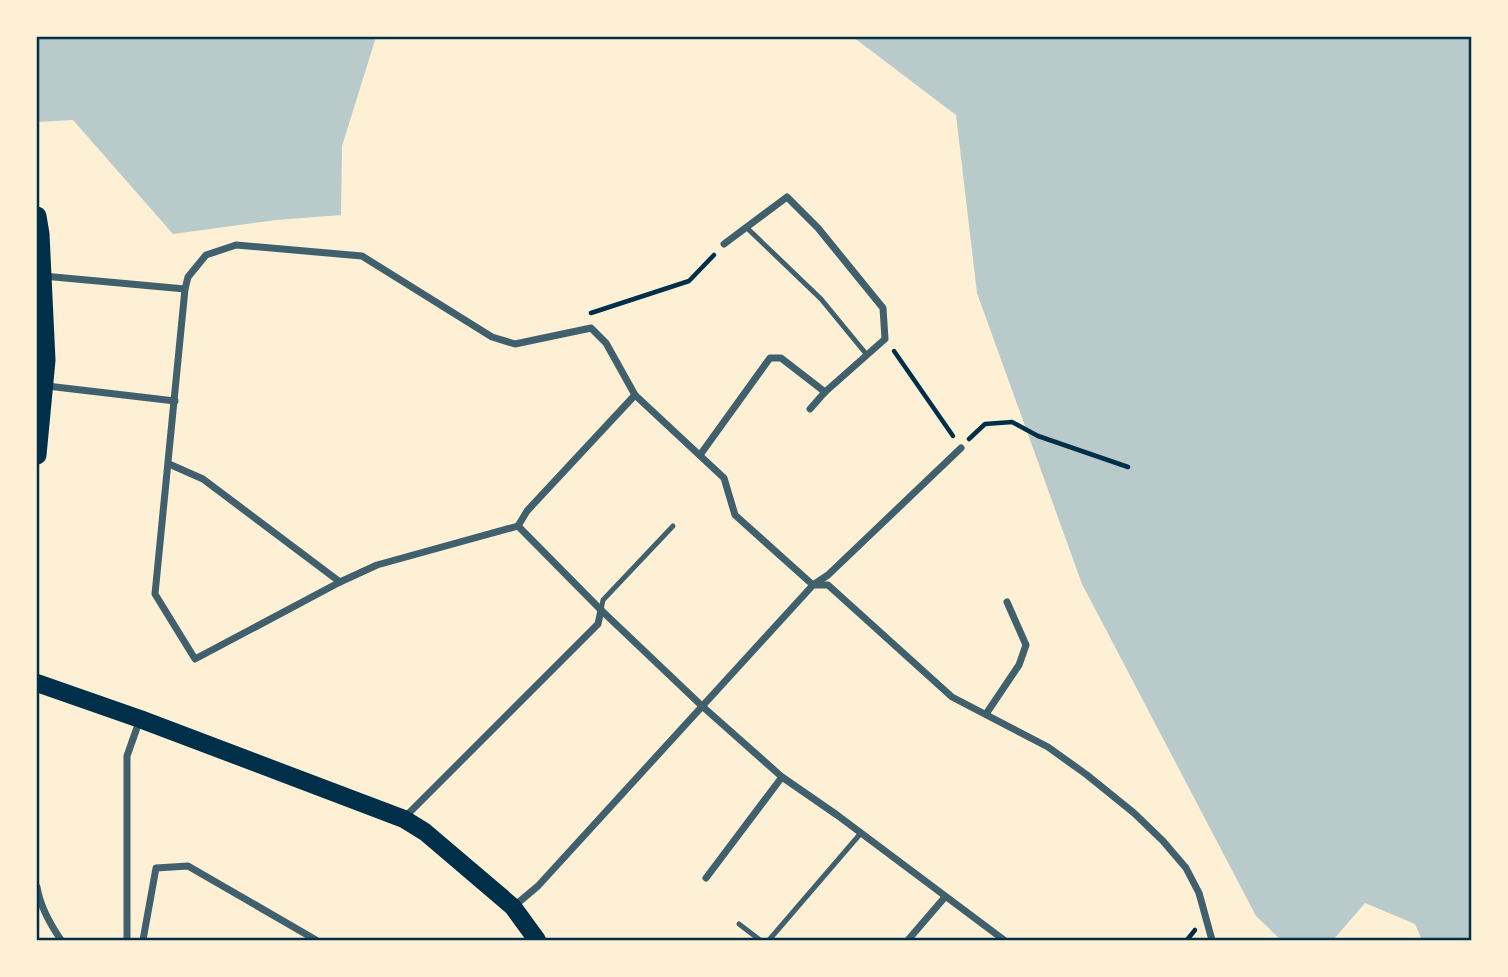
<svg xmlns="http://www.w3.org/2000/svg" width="1508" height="977" viewBox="0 0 1508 977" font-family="'Space Grotesk',sans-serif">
  <rect width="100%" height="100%" fill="#fdf0d5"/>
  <g fill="#b9caca">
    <path d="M37,37h339l-34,109 -1,69 -65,5 -103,14 -100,-114 -36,2z"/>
    <path d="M853,37h618v903h-49l-7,-16 -50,-21 -32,37h-52l-25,-24 -174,-332 -105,-291 -21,-178z"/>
  </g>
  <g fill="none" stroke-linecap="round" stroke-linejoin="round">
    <g stroke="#003049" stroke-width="4.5">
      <path d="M591,313l98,-32 25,-26"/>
      <path d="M894,351l59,85"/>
      <path d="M969,439l16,-15 27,-2 26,14 90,31"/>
      <path d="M1187,940l8,-10"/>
    </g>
    <g stroke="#3f606c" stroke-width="5">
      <path d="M746,227l75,72 46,56"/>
      <path d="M601,610l2,-10 70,-74"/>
      <path d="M739,924l21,16"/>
      <path d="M769,940l92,-107"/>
    </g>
    <g stroke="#3f606c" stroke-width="7">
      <path d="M724,244l63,-47 31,31 65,80 2,31 -60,53 -15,17"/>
      <path d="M43,276l142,13"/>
      <path d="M47,386l128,15"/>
      <path d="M700,455l70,-97h11l44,34"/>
      <path d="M169,464l34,15 137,103"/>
      <path d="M518,526l9,-15 108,-116"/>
      <path d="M986,714l33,-49 7,-20 -19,-43"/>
      <path d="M404,818l194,-194 3,-14"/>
      <path d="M706,878l76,-101"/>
      <path d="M37,887c3,19 13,37 24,53"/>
      <path d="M513,907l25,-21 275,-301 15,-10 133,-127"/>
      <path d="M127,940v-184l13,-37"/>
      <path d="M143,940l13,-72 32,-2 128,74"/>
      <path d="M908,940l37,-43"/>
      <path d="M1004,940l-167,-125 -55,-38 -80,-71 -101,-96 -83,-84 -141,39 -37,17 -145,77 -40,-65 30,-305 3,-12 18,-22 30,-10 126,11 130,81 23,7 76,-16 15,15 29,52 89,83 11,37 78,70h15l124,112 96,50 39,28 47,38 29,28 23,27 13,25 13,47"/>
    </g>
    <path stroke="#003049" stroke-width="18" d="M37,683l103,36 264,100 21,13 88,75 24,33"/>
    <path stroke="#003049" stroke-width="19" d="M37,216l3,18 6,126 -9,95"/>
  </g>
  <rect width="1508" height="977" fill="none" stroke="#fdf0d5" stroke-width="77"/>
  <rect x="38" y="38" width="1432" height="901" fill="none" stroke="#003049" stroke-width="2.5"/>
</svg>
